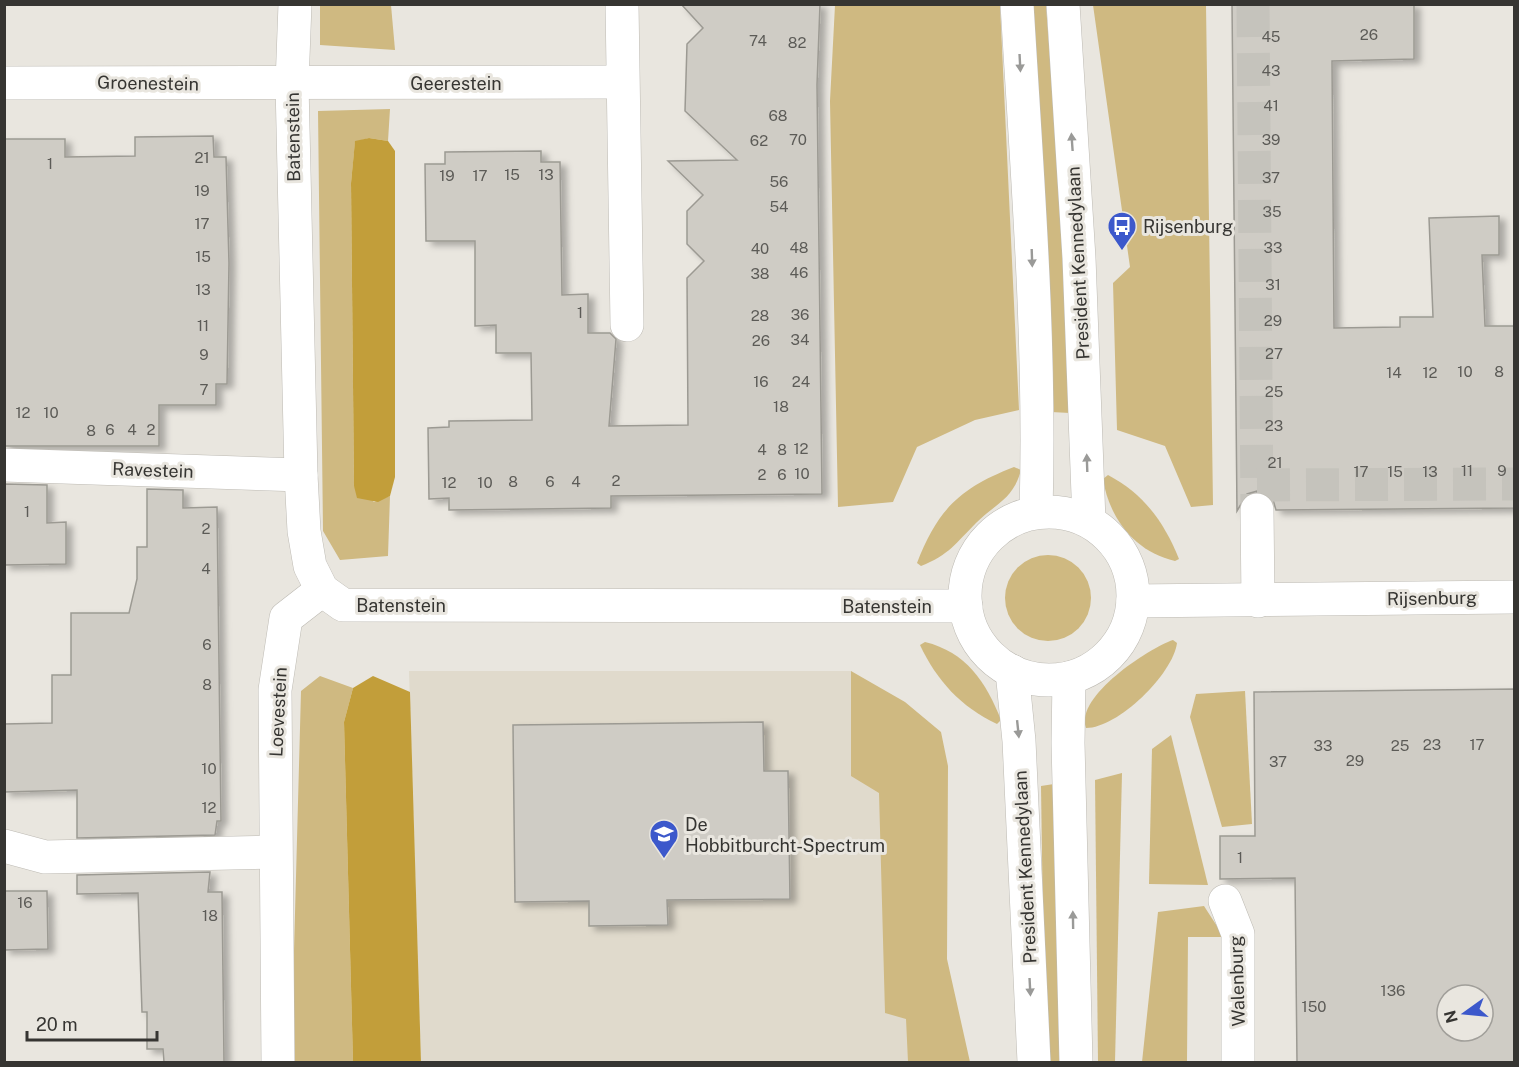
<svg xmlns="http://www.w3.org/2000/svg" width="1519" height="1067" viewBox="0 0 1519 1067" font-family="'Public Sans',sans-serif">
  <defs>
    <filter id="shadow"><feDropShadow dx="6" dy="4" stdDeviation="3" flood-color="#0004"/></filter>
  </defs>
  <rect width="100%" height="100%" fill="#e9e6df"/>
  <path fill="#e0dacc" d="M409,671h442l57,50 9,341h-496z"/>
  <g fill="#cfb981">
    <path d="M320,5h71l4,45 -75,-5z"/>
    <path d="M835,5h165l19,405 -44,10 -58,27 -24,55 -55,5 -8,-406z"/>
    <path d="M1031,5h15l14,186 10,222 -19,-1z"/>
    <path d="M1093,5h113l7,500 -22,2 -26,-61 -48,-16 -4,-147 17,-16z"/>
    <path d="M390,109l-2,32 -19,-3 -14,4 -4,41 3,303 20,16 16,-6 -2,60 -48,4 -17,-29 -5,-420z"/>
    <path d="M1014,467l7,3c-8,30 -25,33 -45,53 -20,20 -27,32 -55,43l-4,-3c21,-54 43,-75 97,-96z"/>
    <path d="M1108,475c36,19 56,47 71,84l-4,2c-40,-9 -66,-43 -72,-82z"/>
    <circle cx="1048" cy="598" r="43"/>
    <path d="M1173,640l4,3c-4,31 -59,85 -91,85 -12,-31 63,-80 87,-88z"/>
    <path d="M925,642c41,10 61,40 76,78l-4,4c-36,-17 -60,-43 -77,-79z"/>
    <path d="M851,671l54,31 36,30 7,34 -1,193 23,103h-62l-2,-43 -21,-6 -6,-220 -28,-17z"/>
    <path d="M320,676l33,12 -9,34 9,340h-62l10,-371z"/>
    <path d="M1245,691l7,133 -30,3 -32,-110 6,-23z"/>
    <path d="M1171,735l37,150 -59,-1 3,-135z"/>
    <path d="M1122,773l-7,289h-17l-3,-282z"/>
    <path d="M1054,784l10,278h-19l-4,-276z"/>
    <path d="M1204,906l20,31h-36l-1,125h-45l16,-150z"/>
  </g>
  <g fill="#c29e3a">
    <path d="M369,138l19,3 7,10v326l-5,19 -12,6 -21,-4 -3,-12 -3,-303 4,-42z"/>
    <path d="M373,676l37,16 11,370h-68l-9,-340 9,-34z"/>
  </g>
  <g fill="#cfccc5" stroke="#9c9a93" stroke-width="1.5" fill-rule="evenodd" filter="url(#shadow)">
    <path d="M681,4h139l-3,81 5,409 -211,2v12l-162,2v-12l-20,1 -1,-71 21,-1v-6l83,-1 -1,-67h-35v-28l-21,1v-85h-49l-1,-77h20v-12l96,-1v11h19l2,133 26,-1v39h22l6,6 -7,87 79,-1 -1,-147 17,-17 -17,-17v-33l16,-16 -35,-34 69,-1 -52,-49 2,-67 16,-16z"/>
    <path d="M1232,4h182v55l-82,2 2,267 66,-1v-10h33l-4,-99 70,-2v39h-17l3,71h30v182l-239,2 -3,-10 -7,-7 -9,-2 -10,3 -10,17z"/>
    <path d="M213,136l1,21h12l3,106 -2,121h-11v21h-57v41h-155v-307h61v18l70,-1v-19z"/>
    <path d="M4,484l43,1v38l19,-1v42l-62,1z"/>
    <path d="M147,489l36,1v18l34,-1 4,314h-4l-2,14 -138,3v-48l-73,2v-68l48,-1v-48h19v-62h58l8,-34v-32h10z"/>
    <path d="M1515,689v373h-218l-2,-184 -75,1v-43h35l-1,-144zM1447,995h36v36h-36z"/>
    <path d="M763,722l1,49h24l2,128 -123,1 1,25 -79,1v-25l-74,1 -2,-177z"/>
    <path d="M210,872l-2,20h14l2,170h-60l-1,-13h-16v-37h-5l-4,-119 -61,1v-19z"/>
    <path d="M4,891h43l1,58 -44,1z"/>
  </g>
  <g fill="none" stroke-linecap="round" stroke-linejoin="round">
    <g stroke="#c5c3bc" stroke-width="33" stroke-dasharray="33 16" stroke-linecap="butt">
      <path d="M1253,4l4,506"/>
      <path d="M1257,485l257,-1"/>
    </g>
    <g stroke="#bdbab3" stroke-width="34">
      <g id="minor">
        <path d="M295,4l-3,80 9,391 3,56 6,35 12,24 21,15 623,1"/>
        <path d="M622,4l5,321"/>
        <path d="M4,83l617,-1"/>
        <path d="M4,465l297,10"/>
        <path d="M1257,510l1,91"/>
        <path d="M1133,601l381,-4"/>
        <path d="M4,846l41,11 230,-5"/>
        <path d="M1225,901l13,33v128"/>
        <path d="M278,1062l-3,-372 11,-72 36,-28"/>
      </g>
    </g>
    <g stroke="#bdbab3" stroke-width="34">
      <g id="tertiary">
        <path d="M1017,4c10,169 24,339 19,508"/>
        <path d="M1063,4l16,254 10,263"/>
        <circle cx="1049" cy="596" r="84"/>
        <path d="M1012,671l7,70 15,321"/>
        <path d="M1069,678l-1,65 8,319"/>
      </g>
    </g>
    <use href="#minor" stroke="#fff" stroke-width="33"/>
    <use href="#tertiary" stroke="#fff" stroke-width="33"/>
  </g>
  <defs><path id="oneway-solid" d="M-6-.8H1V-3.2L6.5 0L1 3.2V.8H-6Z" transform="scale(1.5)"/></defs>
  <g fill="#9a9a98">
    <use href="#oneway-solid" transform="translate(1020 63) rotate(87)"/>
    <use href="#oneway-solid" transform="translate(1072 142) rotate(-94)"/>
    <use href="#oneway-solid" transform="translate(1032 258) rotate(88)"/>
    <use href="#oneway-solid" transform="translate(1087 463) rotate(-92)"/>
    <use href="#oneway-solid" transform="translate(1018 729) rotate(84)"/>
    <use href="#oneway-solid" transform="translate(1073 920) rotate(-91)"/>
    <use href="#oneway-solid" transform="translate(1030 987) rotate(87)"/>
  </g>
  <defs>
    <g id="bus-pin" transform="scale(1.5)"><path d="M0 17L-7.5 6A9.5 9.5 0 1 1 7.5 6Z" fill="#3c58cb" stroke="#e9e6df"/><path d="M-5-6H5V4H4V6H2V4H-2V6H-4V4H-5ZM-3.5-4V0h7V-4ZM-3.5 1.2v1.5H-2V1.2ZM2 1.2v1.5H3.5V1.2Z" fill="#fff"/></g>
    <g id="school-pin" transform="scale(1.5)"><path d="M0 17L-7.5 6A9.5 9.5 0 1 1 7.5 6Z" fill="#3c58cb" stroke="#e9e6df"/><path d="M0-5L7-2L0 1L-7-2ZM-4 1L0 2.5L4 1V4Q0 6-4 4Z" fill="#fff"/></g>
  </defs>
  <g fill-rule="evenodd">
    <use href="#bus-pin" x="1122" y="226"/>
    <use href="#school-pin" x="664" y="834"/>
  </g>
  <g text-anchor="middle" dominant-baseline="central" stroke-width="6" stroke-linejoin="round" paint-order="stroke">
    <g font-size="15" fill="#5c5b57">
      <text x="1369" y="34">26</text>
      <text x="1271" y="36">45</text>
      <text x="758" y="40">74</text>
      <text x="797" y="42">82</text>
      <text x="1271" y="70">43</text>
      <text x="1271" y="105">41</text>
      <text x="778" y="115">68</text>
      <text x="798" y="139">70</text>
      <text x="1271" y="139">39</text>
      <text x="759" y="140">62</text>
      <text x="202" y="157">21</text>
      <text x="50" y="163">1</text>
      <text x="512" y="174">15</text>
      <text x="546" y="174">13</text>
      <text x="447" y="175">19</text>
      <text x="480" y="175">17</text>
      <text x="1271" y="177">37</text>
      <text x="779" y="181">56</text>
      <text x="202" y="190">19</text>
      <text x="779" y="206">54</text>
      <text x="1272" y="211">35</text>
      <text x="202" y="223">17</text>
      <text x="799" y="247">48</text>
      <text x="1273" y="247">33</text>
      <text x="760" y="248">40</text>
      <text x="203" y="256">15</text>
      <text x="799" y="272">46</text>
      <text x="760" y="273">38</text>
      <text x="1273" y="284">31</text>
      <text x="203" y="289">13</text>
      <text x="580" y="312">1</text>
      <text x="800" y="314">36</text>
      <text x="760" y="315">28</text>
      <text x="1273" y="320">29</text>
      <text x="203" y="325">11</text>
      <text x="800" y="339">34</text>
      <text x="761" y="340">26</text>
      <text x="1274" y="353">27</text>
      <text x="204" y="354">9</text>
      <text x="1465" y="371">10</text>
      <text x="1499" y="371">8</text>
      <text x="1394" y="372">14</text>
      <text x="1430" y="372">12</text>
      <text x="761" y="381">16</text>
      <text x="801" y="381">24</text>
      <text x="204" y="389">7</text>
      <text x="1274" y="391">25</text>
      <text x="781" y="406">18</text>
      <text x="23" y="412">12</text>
      <text x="51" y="412">10</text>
      <text x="1274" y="425">23</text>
      <text x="110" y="429">6</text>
      <text x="132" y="429">4</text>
      <text x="151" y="429">2</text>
      <text x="91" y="430">8</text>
      <text x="801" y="448">12</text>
      <text x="762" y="449">4</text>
      <text x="782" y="449">8</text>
      <text x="1275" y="462">21</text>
      <text x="1467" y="470">11</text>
      <text x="1502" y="470">9</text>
      <text x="1361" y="471">17</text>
      <text x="1395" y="471">15</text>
      <text x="1430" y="471">13</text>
      <text x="802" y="473">10</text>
      <text x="762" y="474">2</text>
      <text x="782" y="474">6</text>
      <text x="616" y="480">2</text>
      <text x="513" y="481">8</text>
      <text x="550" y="481">6</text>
      <text x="576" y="481">4</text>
      <text x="449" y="482">12</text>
      <text x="485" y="482">10</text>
      <text x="27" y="511">1</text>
      <text x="206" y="528">2</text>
      <text x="206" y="568">4</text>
      <text x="207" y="644">6</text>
      <text x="207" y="684">8</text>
      <text x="1432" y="744">23</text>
      <text x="1477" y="744">17</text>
      <text x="1323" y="745">33</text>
      <text x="1400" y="745">25</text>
      <text x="1355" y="760">29</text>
      <text x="1278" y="761">37</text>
      <text x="209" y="768">10</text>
      <text x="209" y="807">12</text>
      <text x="1240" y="857">1</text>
      <text x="25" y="902">16</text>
      <text x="210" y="915">18</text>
      <text x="1393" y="990">136</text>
      <text x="1314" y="1006">150</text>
    </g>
    <g font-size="18" fill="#363532" stroke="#e9e6df">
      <text transform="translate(148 83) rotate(1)">Groenestein</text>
      <text x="456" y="83">Geerestein</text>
      <text transform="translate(293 137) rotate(-91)">Batenstein</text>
      <text transform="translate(1078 263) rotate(-93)">President Kennedylaan</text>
      <text transform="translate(153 470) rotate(2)">Ravestein</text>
      <text transform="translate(1432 598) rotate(-1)">Rijsenburg</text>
      <text x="401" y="605">Batenstein</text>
      <text x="887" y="606">Batenstein</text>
      <text transform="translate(278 712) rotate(-87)">Loevestein</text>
      <text transform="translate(1025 867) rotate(-93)">President Kennedylaan</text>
      <text transform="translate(1237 981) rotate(-92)">Walenburg</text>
    </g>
    <g font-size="18" fill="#363532" stroke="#e9e6df" text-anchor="start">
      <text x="1143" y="226">Rijsenburg</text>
      <text x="685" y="824">De<tspan x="685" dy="21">Hobbitburcht-Spectrum</tspan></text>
    </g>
  </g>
  <rect width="1519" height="1067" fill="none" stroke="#363532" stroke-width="12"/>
  <g transform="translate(1465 1013) rotate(255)"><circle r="28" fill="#e9e6df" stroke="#a19f9a" stroke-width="1.5"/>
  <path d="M0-4.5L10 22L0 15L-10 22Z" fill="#3c58cb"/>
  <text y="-9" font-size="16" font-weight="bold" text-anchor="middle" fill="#363532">N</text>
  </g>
  <path d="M27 1031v9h130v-9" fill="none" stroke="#363532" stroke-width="3"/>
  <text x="36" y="1031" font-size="18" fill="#363532" stroke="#e9e6df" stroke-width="4.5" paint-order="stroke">20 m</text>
</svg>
